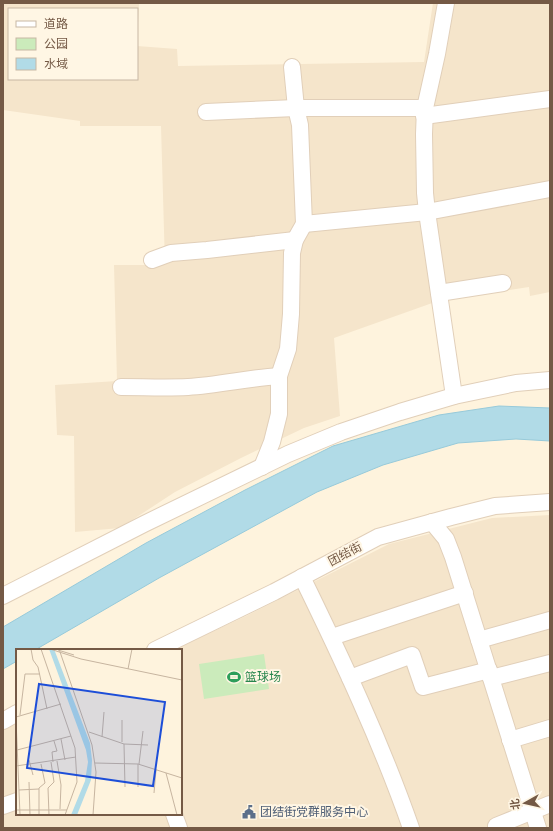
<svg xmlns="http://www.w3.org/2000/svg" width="553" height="831" viewBox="0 0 553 831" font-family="'Work Sans','Noto Sans SC',sans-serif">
  <rect width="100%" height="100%" fill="#fef3dd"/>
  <g fill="#f5e5cb">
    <path d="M3,3h136l-2,40v-34h-128v70h128v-33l40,3 1,17 246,-4 9,-59h117v289l-20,4 -1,-9 -94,15 -101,36 6,78 -36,12 -63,30 -66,34 -55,36 -45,4 -1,-96 -17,-1 -2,-50 62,-4 -3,-116h51l-4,-139h-81v-5l-77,-11z"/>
    <path d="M550,515v313h-547v-101l14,-8v95h164v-164h-8l73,-34 143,-72 103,-26z"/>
  </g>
  <path fill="#cbebbb" d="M264,654l5,35 -65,10 -5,-35z"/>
  <path fill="#b1dbe7" stroke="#97cada" d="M499,406l51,2v33l-34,-2 -58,4 -75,22 -66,27 -158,86 -124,72h-18v11l-14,8v-42l143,-84 99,-53 88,-44 106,-31z"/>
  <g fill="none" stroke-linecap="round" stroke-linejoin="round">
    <g stroke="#e1cfb9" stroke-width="18">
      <g id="minor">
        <path d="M446,3l-9,51 -12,54 -1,26 1,59 2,19 27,184"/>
        <path d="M206,112l90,-4h129"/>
        <path d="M424,116l126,-17"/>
        <path d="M304,224l123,-12 123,-23"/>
        <path d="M152,260l19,-7 36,-3 88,-10"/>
        <path d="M439,293l64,-10"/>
        <path d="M121,387c22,0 45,1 67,0 31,-2 61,-9 91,-11"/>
        <path d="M262,467l10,-25 7,-28v-38l9,-27 3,-35 1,-61 3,-13 9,-16 -4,-99 -4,-17 -4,-41"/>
        <path d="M432,522l14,17 7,18 85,271"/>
        <path d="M302,577c40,82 79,165 109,251"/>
        <path d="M3,596l141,-72 144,-70 53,-22 59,-20 54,-16 62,-13 34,-3"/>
        <path d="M332,637l133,-44"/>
        <path d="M479,640l71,-20"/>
        <path d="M155,650l119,-58 104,-55 73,-20 44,-11 55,-4"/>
        <path d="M350,678l62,-23 11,32 66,-17"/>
        <path d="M491,678l59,-15"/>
        <path d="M3,721l14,-8"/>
        <path d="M510,740l40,-12"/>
        <path d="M3,806l14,-5"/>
        <path d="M174,814l5,14"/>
        <path d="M496,826l54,-22"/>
      </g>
    </g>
    <use href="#minor" stroke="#fff" stroke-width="16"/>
  </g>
  <defs>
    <g id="stadium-bare" transform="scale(1.08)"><path d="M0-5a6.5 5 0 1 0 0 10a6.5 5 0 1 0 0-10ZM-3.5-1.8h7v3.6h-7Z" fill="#2e9e5b" stroke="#fff6e4" stroke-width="2.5" paint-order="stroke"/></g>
    <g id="civic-bare" transform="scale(1.08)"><path d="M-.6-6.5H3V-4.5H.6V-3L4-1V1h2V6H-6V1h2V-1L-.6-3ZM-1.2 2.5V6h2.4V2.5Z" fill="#5c6f8a" stroke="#fff6e4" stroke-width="2.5" paint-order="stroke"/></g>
  </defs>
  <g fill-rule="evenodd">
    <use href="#stadium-bare" x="234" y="677"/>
    <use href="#civic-bare" x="249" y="812"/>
  </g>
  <g text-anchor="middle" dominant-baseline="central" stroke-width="4" stroke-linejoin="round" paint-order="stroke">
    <g font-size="12" fill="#745945" stroke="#fff6e4">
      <text transform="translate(345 554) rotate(-28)">团结街</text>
    </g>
    <g font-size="12" fill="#27864d" stroke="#fff6e4" text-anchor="start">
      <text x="245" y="677">篮球场</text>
    </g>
    <g font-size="12" fill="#4e5e75" stroke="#fff6e4" text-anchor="start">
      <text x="260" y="812">团结街党群服务中心</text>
    </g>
  </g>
  <g transform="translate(16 649)">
    <rect width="166" height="166" fill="#fef3dd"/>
    <path d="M33,0h5l36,94 2,17 -1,20 -14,35h-6l14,-34 3,-19 -2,-12z" fill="#b1dbe7"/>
    <path fill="none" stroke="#c7b5a0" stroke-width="1" d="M15,0l2,11 5,7 9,42M25,0l34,99 2,34 -12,33M34,0l31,10 101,21M43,0l33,96 4,27 -3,43M42,1l16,5M112,20l4,-20M4,66l5,-41h15M0,68l45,-13M0,70l4,96M106,71v22M73,83l35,12 24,1M86,88l2,-25M45,90l4,21M108,95l1,43M1,101l54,-14M13,111l4,15M41,112l4,24 -1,24M37,113l-1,-10 5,-1 -3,-10M79,114l43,1 44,14M123,115l4,-33M0,117l60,-9M150,124l11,42M13,133l1,33M122,138v-23M3,141l20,-1M138,144l2,-23M0,161h51M23,166v-27l6,-5 -4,-19M33,166l-1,-27 6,-6 -3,-20"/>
    <path fill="#1d4ed8" fill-opacity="0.15" stroke="#1d4ed8" stroke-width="2" d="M23,35l126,18 -12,84 -126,-18z"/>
    <rect width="166" height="166" fill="none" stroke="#745945" stroke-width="2"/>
  </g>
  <rect width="553" height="831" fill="none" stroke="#745945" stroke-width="8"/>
  <rect x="8" y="8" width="130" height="72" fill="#fff6e4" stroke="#c7b7a4"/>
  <rect x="16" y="21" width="20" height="6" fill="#ffffff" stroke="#c7b7a4"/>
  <text x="44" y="28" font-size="12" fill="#745945">道路</text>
  <rect x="16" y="38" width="20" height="12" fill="#cbebbb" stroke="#c7b7a4"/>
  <text x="44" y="48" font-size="12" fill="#745945">公园</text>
  <rect x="16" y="58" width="20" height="12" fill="#b1dbe7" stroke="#c7b7a4"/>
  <text x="44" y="68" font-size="12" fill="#745945">水域</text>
  <g transform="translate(525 803) rotate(262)" stroke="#fff6e4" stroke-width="3" paint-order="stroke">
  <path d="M0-3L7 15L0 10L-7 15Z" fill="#745945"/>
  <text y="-6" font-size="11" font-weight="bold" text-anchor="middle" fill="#745945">北</text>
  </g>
</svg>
